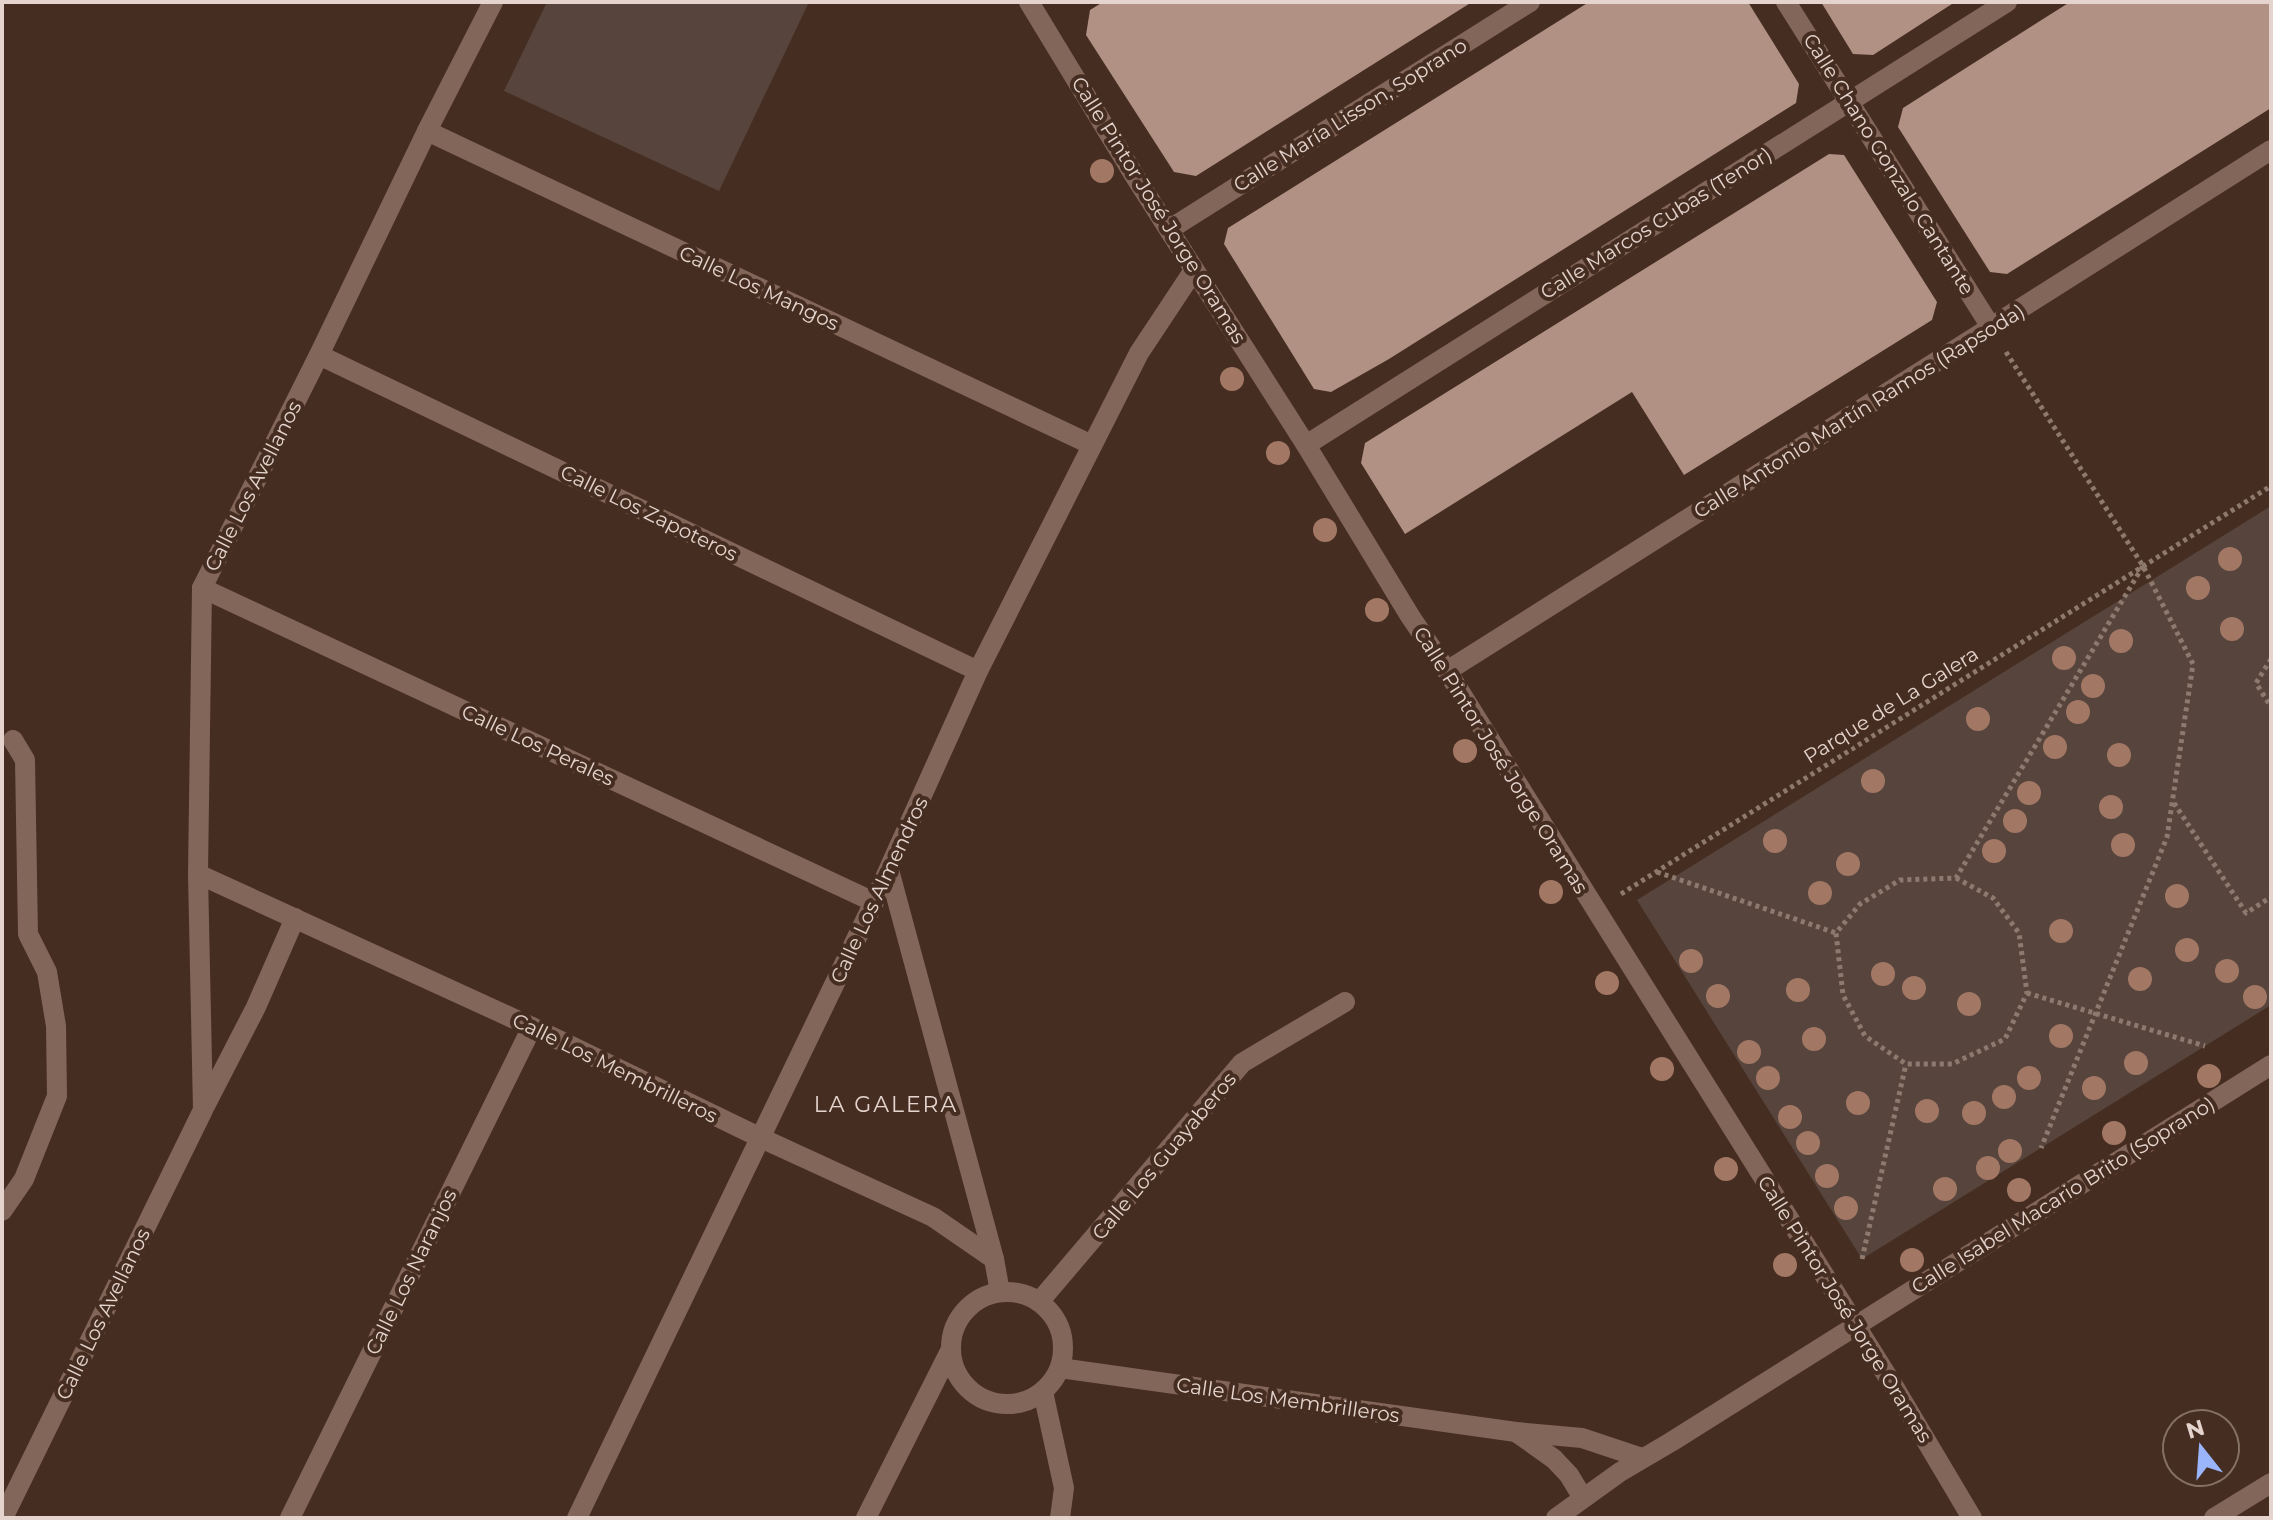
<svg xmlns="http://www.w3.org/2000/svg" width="2273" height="1520" viewBox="0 0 2273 1520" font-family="Montserrat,sans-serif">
  <rect width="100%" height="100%" fill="#462d21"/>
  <g fill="#57453d">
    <path d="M547,2h262l-90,189 -215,-100z"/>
    <path d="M2271,506v499l-409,254 -225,-359z"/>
  </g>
  <g fill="#b09183">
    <path d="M1103,2h369l-276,174 -22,-4 -88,-137 4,-25z"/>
    <path d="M1589,2h159l51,82 -3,19 -407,256 -58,33 -17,-3 -90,-145 4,-16z"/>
    <path d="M1821,2h134l-82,53 -20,-1z"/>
    <path d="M2070,2h201v106l-264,166 -17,-2 -92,-145 5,-19z"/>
    <path d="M1829,154l15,1 93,147 -5,18 -248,155 -52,-83 -227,142 -44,-71 4,-20z"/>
  </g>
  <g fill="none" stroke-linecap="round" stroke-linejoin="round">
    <g stroke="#8e796f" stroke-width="5" stroke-dasharray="4 4" stroke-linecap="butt">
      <path d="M2006,352l137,214 50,98 -26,173 -126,311"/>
      <path d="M2271,659l-15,24 15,24"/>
      <path d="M2174,803l72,110 25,-16"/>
      <path d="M1657,872l179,61"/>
      <path d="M1956,878l37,20 26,35 8,60 -22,46 -53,25h-46l-41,-28 -22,-41 -7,-62 24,-29 40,-24 56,-2 187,-312"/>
      <path d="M1621,894l650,-408"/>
      <path d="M2027,993l178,53"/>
      <path d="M1862,1259l44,-195"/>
    </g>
    <g stroke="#826659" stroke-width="20">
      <path d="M1029,2l105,173 172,270 104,171 37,55 449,719 76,128"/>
      <path d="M1786,2l205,325"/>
      <path d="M427,131l665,314"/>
      <path d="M1170,229l360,-227"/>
      <path d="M319,355l659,316"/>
      <path d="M1306,445l701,-443"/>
      <path d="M202,588l672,314"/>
      <path d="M1447,671l824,-521"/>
      <path d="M889,870l105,389"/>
      <path d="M198,874l334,153 229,111 172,79 61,42 6,33"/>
      <path d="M205,1106l51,-99 39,-89"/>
      <path d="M2,1211l22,-32 33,-83 -1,-70 -9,-54 -19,-38 -3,-174 -12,-20"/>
      <circle cx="1007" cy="1348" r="56"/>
      <path d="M1039,1302l203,-239 103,-61"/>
      <path d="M1060,1368l456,64 66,6 60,20"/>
      <path d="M1043,1392l21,96 -4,30"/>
      <path d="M1516,1432l38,27 15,16 14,23"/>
      <path d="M3,1518l200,-408 -5,-236 4,-286 117,-233 108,-224 66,-129"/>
      <path d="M290,1518l242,-491"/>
      <path d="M577,1518l297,-616 104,-231 161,-318 55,-83"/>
      <path d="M866,1518l84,-167"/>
      <path d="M1556,1518l64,-46 51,-30 600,-377"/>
      <path d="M2214,1518l57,-35"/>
    </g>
  </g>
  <g fill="#a27865">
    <circle cx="1102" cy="171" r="12"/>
    <circle cx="1232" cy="379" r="12"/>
    <circle cx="1278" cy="453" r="12"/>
    <circle cx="1325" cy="530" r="12"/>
    <circle cx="2230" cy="559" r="12"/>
    <circle cx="2198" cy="588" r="12"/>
    <circle cx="1377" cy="610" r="12"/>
    <circle cx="2232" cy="629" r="12"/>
    <circle cx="2121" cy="641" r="12"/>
    <circle cx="2064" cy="658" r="12"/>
    <circle cx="2093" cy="686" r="12"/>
    <circle cx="2078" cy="712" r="12"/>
    <circle cx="1978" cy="719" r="12"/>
    <circle cx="2055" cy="747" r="12"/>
    <circle cx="1465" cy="751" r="12"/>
    <circle cx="2119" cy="755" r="12"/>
    <circle cx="1873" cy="781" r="12"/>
    <circle cx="2029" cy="793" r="12"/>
    <circle cx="2111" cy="807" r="12"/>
    <circle cx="2015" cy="821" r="12"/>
    <circle cx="1775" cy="841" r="12"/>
    <circle cx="2123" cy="845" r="12"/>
    <circle cx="1994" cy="851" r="12"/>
    <circle cx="1848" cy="864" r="12"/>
    <circle cx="1551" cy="892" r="12"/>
    <circle cx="1820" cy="893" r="12"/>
    <circle cx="2177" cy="896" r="12"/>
    <circle cx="2061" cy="931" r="12"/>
    <circle cx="2187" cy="950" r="12"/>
    <circle cx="1691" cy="961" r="12"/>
    <circle cx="2227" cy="971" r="12"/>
    <circle cx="1883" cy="974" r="12"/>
    <circle cx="2140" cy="979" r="12"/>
    <circle cx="1607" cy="983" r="12"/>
    <circle cx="1914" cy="988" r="12"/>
    <circle cx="1798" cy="990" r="12"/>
    <circle cx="1718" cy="996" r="12"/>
    <circle cx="2255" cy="997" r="12"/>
    <circle cx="1969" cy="1004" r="12"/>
    <circle cx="2061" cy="1036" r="12"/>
    <circle cx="1814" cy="1039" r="12"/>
    <circle cx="1749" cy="1052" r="12"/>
    <circle cx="2136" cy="1063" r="12"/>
    <circle cx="1662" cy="1069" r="12"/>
    <circle cx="2209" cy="1076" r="12"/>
    <circle cx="1768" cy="1078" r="12"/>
    <circle cx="2029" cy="1078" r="12"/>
    <circle cx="2094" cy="1088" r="12"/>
    <circle cx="2004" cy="1097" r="12"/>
    <circle cx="1858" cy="1103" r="12"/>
    <circle cx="1927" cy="1111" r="12"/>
    <circle cx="1974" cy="1113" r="12"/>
    <circle cx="1790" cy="1117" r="12"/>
    <circle cx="2114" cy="1133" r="12"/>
    <circle cx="1808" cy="1143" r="12"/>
    <circle cx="2010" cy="1151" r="12"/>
    <circle cx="1988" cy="1168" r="12"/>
    <circle cx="1726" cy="1169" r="12"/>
    <circle cx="1827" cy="1176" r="12"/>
    <circle cx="1945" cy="1189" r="12"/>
    <circle cx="2019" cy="1190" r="12"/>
    <circle cx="1846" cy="1208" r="12"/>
    <circle cx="1912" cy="1260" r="12"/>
    <circle cx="1785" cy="1265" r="12"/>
  </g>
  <g text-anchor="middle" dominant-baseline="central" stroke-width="8" stroke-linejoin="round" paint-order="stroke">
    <g font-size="20" fill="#e4d4cd" stroke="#462d21">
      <text transform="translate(1350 115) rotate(-32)">Calle María Lisson, Soprano</text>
      <text transform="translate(1889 164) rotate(58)">Calle Chano Gonzalo Cantante</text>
      <text transform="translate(1159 210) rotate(58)">Calle Pintor José Jorge Oramas</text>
      <text transform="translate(1656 223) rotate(-32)">Calle Marcos Cubas (Tenor)</text>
      <text transform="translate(759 288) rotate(25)">Calle Los Mangos</text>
      <text transform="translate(1859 411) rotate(-32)">Calle Antonio Martín Ramos (Rapsoda)</text>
      <text transform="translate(253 486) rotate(-63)">Calle Los Avellanos</text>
      <text transform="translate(649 513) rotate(26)">Calle Los Zapoteros</text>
      <text transform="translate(1891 705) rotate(-32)">Parque de La Galera</text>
      <text transform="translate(538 745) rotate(25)">Calle Los Perales</text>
      <text transform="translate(1501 760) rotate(58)">Calle Pintor José Jorge Oramas</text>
      <text transform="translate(879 890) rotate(-65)">Calle Los Almendros</text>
      <text transform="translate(615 1068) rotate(26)">Calle Los Membrilleros</text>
      <text transform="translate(1164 1156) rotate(-50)">Calle Los Guayaberos</text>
      <text transform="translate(2063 1195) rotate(-32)">Calle Isabel Macario Brito (Soprano)</text>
      <text transform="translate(411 1272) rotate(-64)">Calle Los Naranjos</text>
      <text transform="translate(1845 1309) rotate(58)">Calle Pintor José Jorge Oramas</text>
      <text transform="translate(103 1314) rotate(-64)">Calle Los Avellanos</text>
      <text transform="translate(1288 1400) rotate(8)">Calle Los Membrilleros</text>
    </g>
    <g font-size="22" letter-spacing="2" fill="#e4d4cd" stroke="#462d21">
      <text x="886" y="1104">LA GALERA</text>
    </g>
  </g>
  <rect width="2273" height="1520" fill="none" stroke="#e4d4cd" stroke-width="8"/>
  <g transform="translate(2201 1448) rotate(343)"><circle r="38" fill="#462d21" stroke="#857066" stroke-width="2"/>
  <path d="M0-6L14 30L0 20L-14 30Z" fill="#9bb5fd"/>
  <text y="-12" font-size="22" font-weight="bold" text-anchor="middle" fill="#e4d4cd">N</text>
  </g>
</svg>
